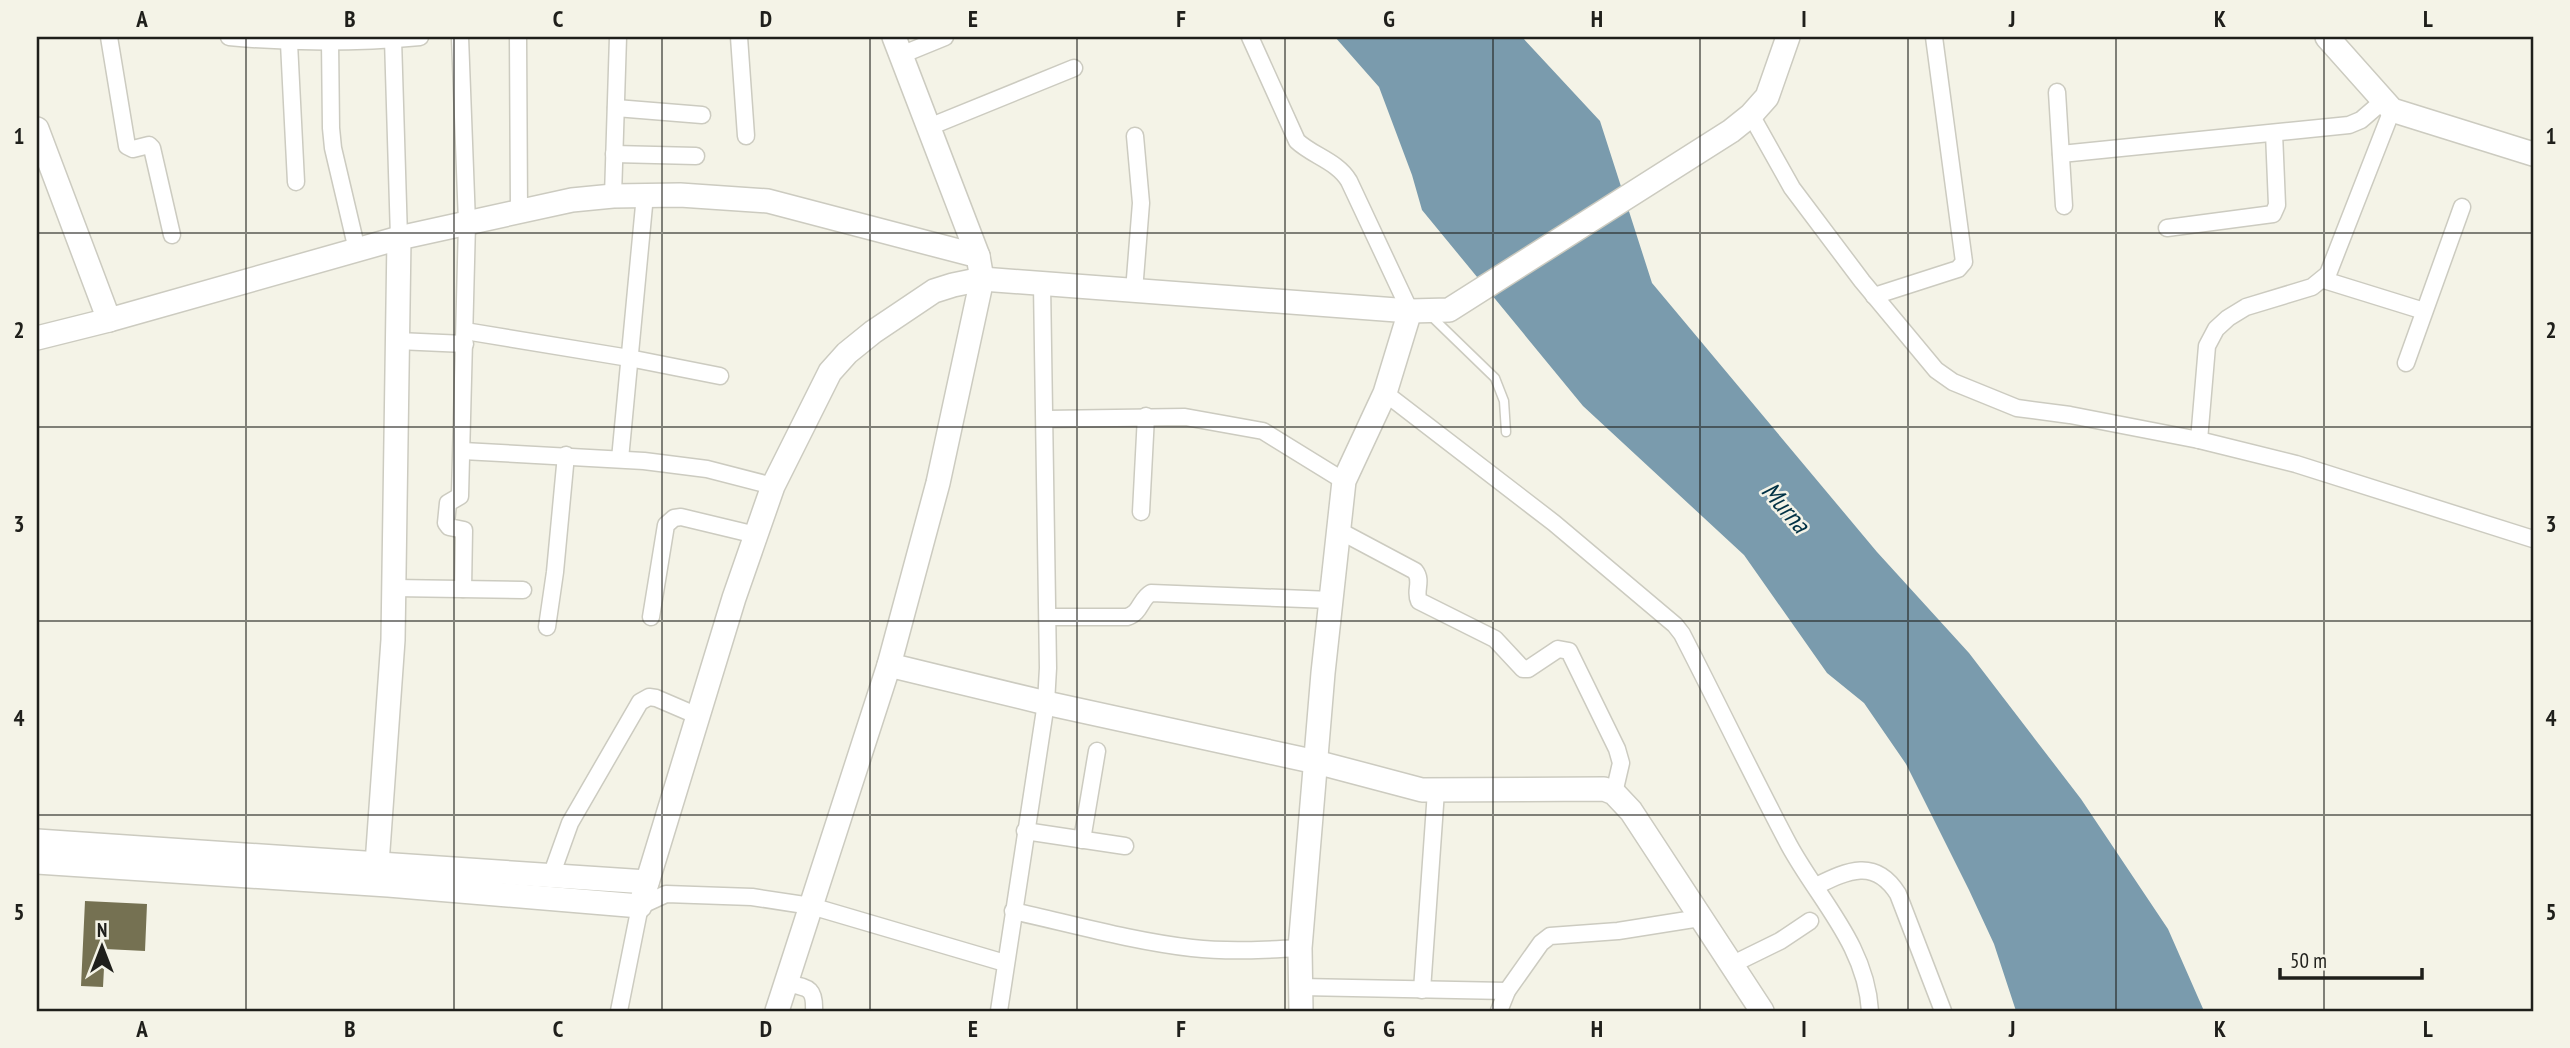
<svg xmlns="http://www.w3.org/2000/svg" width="2570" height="1048" viewBox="0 0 2570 1048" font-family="'PT Sans Narrow',sans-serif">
  <rect width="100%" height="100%" fill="#f4f3e7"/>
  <path fill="#7a9bad" d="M1335,37h187l78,84 52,162 225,269 92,101 112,146 87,130 36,82h-188l-22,-67 -25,-54 -63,-126 -42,-61 -37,-30 -83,-118 -161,-149 -161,-196 -10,-35 -33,-88z"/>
  <path fill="#757152" d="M85,901l62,3 -2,47 -40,-2 -2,38 -22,-1z"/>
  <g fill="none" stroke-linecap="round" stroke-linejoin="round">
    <g stroke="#cccbc0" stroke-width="11">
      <path id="lane" d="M1431,316l64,62 9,23 2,31"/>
    </g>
    <g stroke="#cccbc0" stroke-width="19">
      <g id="street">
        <path d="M109,37l18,109 6,3 16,-4 3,3 20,87"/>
        <path d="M229,37c64,6 127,6 191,0"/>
        <path d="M460,37l7,186 -7,273 -12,7 -2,20 3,4 15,3 -1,59"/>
        <path d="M518,37l1,175"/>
        <path d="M739,37l7,99"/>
        <path d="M1250,37l47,104c16,15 40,20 52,40l61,130"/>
        <path d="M393,39l6,199"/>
        <path d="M330,41l1,87 2,20 24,102"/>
        <path d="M289,43l7,139"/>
        <path d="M901,55l44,-18"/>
        <path d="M2057,92l7,114"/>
        <path d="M616,108l86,7"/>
        <path d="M1751,115l41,73 70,93 74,89 17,12 64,26 53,7 129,25 97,24 237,75"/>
        <path d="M929,127l145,-59"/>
        <path d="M614,154l82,2"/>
        <path d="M2061,154l288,-29 12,-5 22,-19"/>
        <path d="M613,196l5,-159"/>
        <path d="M2167,228l106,-14 4,-9 -3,-72"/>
        <path d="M2324,280l100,31"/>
        <path d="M1134,291l7,-88 -6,-67"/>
        <path d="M1874,296l84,-27 6,-7 -30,-225"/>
        <path d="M465,331l164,27 91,18"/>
        <path d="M398,341l67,3"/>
        <path d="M2406,363l56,-156"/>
        <path d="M1385,393l169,130 121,102 7,9c36,70 70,141 107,211 30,55 77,100 81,166"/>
        <path d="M1046,419l139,-2 78,14 81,50"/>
        <path d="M2199,440l8,-94 9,-17 12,-11 18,-11 66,-20 16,-13 64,-164"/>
        <path d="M463,451l181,10 63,8 66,17"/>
        <path d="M620,459l25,-264"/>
        <path d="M1141,512l5,-96"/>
        <path d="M1338,530l77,41c8,10 -1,20 4,30l76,38 28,30h5l30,-20 11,2 48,98 4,14 -7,30"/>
        <path d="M394,588l129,2"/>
        <path d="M651,617l15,-92 8,-7 7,-1 75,18"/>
        <path d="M1048,617h79c14,-4 13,-18 24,-24l180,7"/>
        <path d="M547,627l8,-55 11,-117"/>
        <path d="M1025,831l100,15"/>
        <path d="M1082,840l15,-89"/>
        <path d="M551,876l19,-53 70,-121 9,-5 7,1 42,18"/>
        <path d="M1816,886c31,-15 59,-29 82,8l45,117"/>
        <path d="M1013,911c59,13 119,30 179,37 36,4 72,2 108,0"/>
        <path d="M1731,965l49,-24 30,-20"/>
        <path d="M785,983c22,5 30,3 29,28"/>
        <path d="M1301,987l206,4"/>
        <path d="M1422,990l14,-199"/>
        <path d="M619,1011l21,-105 26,-12 86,3 59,9 194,57"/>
        <path d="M999,1011l47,-308 2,-35 -6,-384"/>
        <path d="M1499,1011l8,-20 34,-48 9,-7 68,-5 82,-13"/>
      </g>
    </g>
    <g stroke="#cccbc0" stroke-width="26">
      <g id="secondary">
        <path d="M2327,37l65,73 141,44"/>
        <path d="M37,129l72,191 290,-82 173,-38 41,-4 67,-1 88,6 210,55"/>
        <path d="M37,338l72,-18"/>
        <path d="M889,665l157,38 270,59 106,28 182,-1 10,4 17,18 131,200"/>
        <path d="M37,841l610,41"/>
        <path d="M37,862l351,23 252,21 94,-308 39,-112 57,-114 17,-19 26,-21 61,-41 19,-6 29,-6 428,32 39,-1 282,-179 20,-16 16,-18 21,-60"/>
        <path d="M377,864l16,-224 6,-402"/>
        <path d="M777,1011l112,-346 49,-182 44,-204 -4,-23 -84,-219"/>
        <path d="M1301,1011l-1,-63 23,-275 21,-192 41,-88 25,-82"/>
      </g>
    </g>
    <use href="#lane" stroke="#fff" stroke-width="8"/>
    <use href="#street" stroke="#fff" stroke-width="16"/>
    <use href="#secondary" stroke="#fff" stroke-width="23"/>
  </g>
  <path fill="none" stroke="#1f1f1b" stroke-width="2" stroke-opacity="0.55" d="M246,37v974M454,37v974M662,37v974M870,37v974M1077,37v974M1285,37v974M1493,37v974M1700,37v974M1908,37v974M2116,37v974M2324,37v974M37,233h2496M37,427h2496M37,621h2496M37,815h2496"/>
  <g text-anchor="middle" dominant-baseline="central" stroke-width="5" stroke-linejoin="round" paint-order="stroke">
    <g font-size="26" font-style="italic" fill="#003144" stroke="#f4f3e7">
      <text transform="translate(1786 507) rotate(49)">Murna</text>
    </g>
  </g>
  <rect width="2570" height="1048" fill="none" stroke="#f4f3e7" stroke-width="77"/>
  <g transform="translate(102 947)" stroke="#f4f3e7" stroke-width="5" paint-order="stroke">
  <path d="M0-5L12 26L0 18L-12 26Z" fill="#1f1f1b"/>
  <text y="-10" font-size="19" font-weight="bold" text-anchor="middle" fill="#1f1f1b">N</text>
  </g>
  <path d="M2280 968v10h142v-10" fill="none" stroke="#1f1f1b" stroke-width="3.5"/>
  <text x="2290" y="968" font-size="21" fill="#1f1f1b" stroke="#f4f3e7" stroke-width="5" paint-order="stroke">50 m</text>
  <rect x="38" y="38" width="2494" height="972" fill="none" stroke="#1f1f1b" stroke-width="2.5"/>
  <g font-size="23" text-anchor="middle" font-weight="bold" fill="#1f1f1b">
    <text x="142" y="27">A</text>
    <text x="350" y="27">B</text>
    <text x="558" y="27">C</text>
    <text x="766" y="27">D</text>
    <text x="973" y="27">E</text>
    <text x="1181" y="27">F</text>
    <text x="1389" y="27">G</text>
    <text x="1597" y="27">H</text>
    <text x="1804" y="27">I</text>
    <text x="2012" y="27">J</text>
    <text x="2220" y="27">K</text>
    <text x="2428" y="27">L</text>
    <text x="19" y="144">1</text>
    <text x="2551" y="144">1</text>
    <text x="19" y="338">2</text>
    <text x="2551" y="338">2</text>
    <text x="19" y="532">3</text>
    <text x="2551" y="532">3</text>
    <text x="19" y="726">4</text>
    <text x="2551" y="726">4</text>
    <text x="19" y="920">5</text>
    <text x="2551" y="920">5</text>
    <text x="142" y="1037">A</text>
    <text x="350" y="1037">B</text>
    <text x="558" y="1037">C</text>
    <text x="766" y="1037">D</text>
    <text x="973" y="1037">E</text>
    <text x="1181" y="1037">F</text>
    <text x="1389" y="1037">G</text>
    <text x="1597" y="1037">H</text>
    <text x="1804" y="1037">I</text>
    <text x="2012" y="1037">J</text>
    <text x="2220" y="1037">K</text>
    <text x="2428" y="1037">L</text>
  </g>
</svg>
